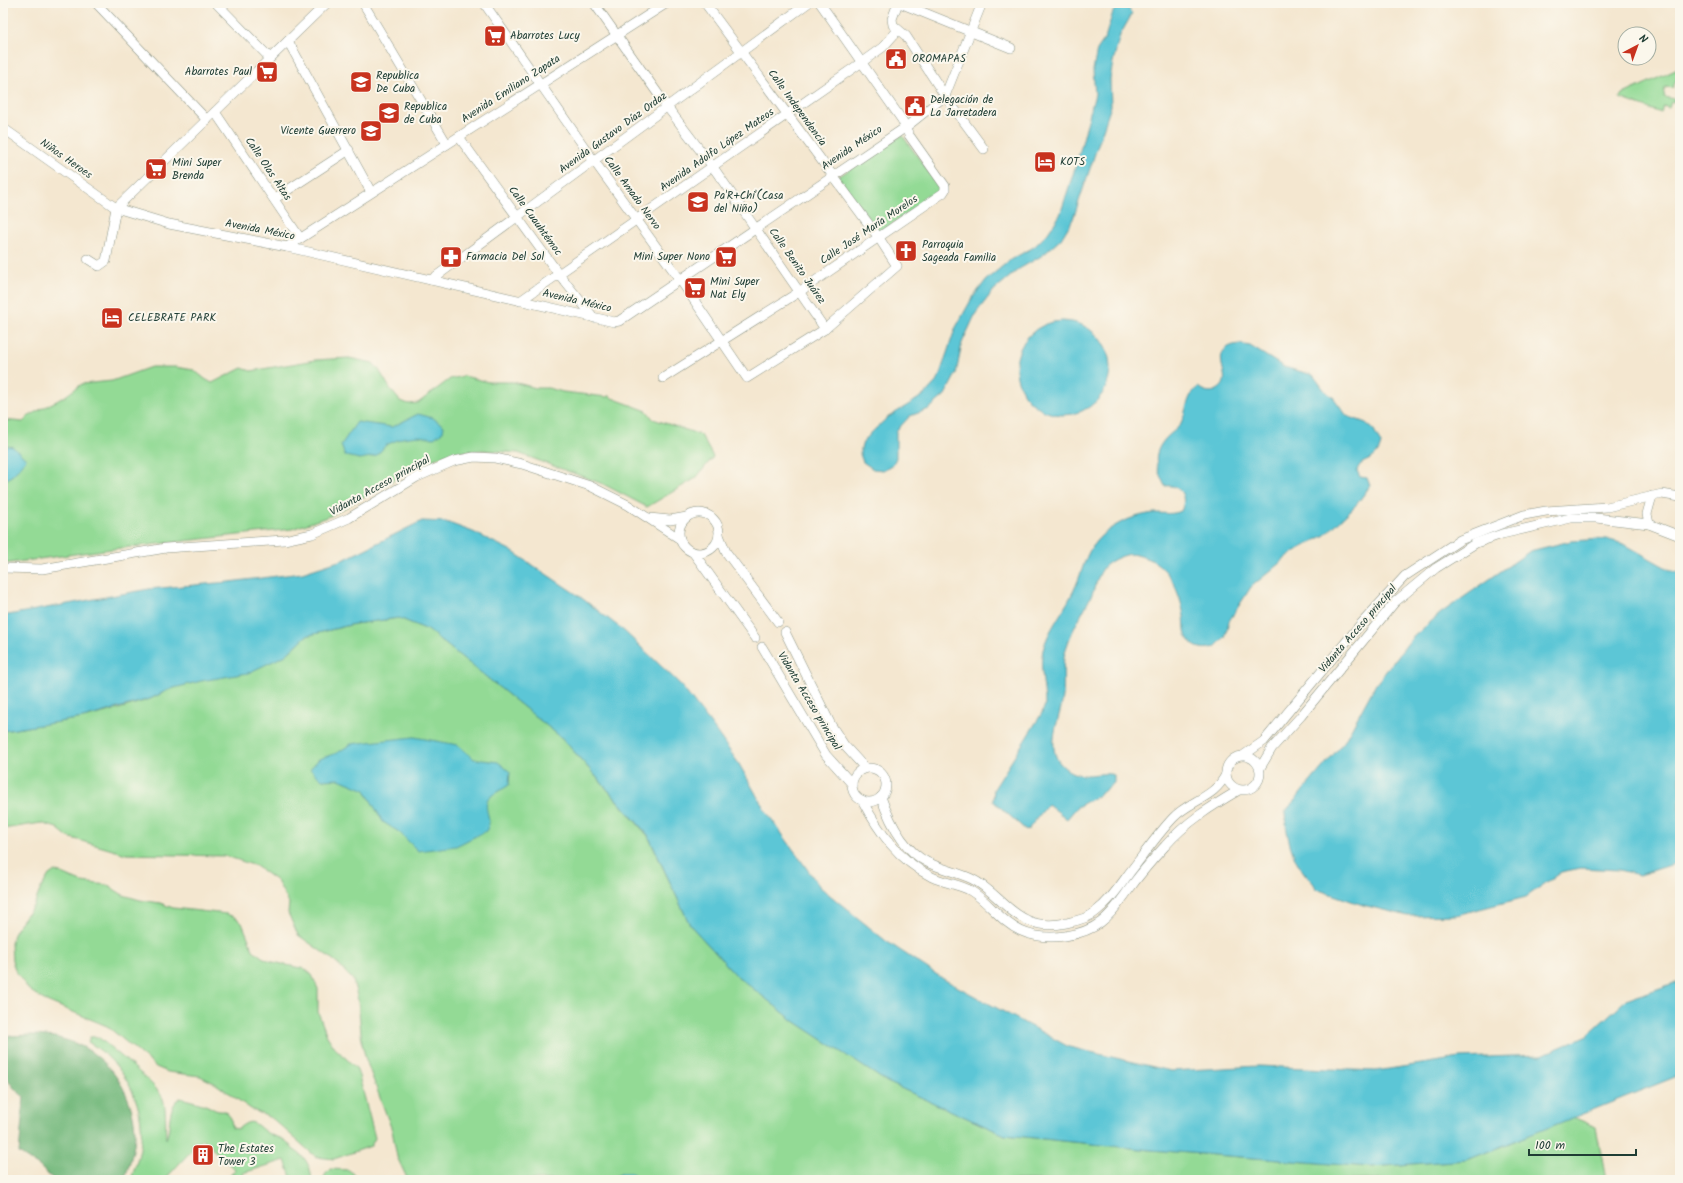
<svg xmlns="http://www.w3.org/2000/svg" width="1683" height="1183" viewBox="0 0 1683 1183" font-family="Kalam,sans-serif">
  <rect width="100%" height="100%" fill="#fbf7ec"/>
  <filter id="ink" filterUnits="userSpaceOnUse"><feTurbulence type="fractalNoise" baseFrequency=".025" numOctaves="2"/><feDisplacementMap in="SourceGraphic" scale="8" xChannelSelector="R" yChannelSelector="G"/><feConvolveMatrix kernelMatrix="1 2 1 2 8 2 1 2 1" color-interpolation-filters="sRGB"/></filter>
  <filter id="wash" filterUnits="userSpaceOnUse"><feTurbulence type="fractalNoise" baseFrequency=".012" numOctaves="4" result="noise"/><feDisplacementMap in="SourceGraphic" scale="16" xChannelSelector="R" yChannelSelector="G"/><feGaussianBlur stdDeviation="0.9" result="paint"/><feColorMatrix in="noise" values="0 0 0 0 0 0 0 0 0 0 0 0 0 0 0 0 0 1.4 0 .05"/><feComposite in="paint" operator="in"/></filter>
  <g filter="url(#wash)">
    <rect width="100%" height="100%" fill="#f4e7d0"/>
    <g fill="#93da95" stroke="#598c64">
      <path d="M1680,68c0,8 -5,12 -7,20l-8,-1 -1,10 11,2 -1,4 -3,-1 -2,6 -6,-2 -2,7 -41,-15 1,-3z"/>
      <path d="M902,135l40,55 -63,43 -41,-56z"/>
      <path d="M349,358l24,5 6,7 12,20 9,11 9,3 9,-1 32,-24 14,-3 24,6h25l23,6h12l15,4 44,5 2,-2 3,3 35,13 6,8 48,16 12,22 -17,21 -49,29 -44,-23 -85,-31 -36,-3 -33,3 -33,14 -86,49 -38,13 -188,21 -101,14v-144l20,2 7,-7 34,-18 18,-13 30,-3 39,-14h24l19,3 11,9 7,4 30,-15 9,3 64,-11z"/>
      <path d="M399,618l29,12 134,108 86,98 42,89 46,50 58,46 93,61 118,53 146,15 219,17 97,-7 106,-43 23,10 10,53h-1198l-11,-23 -5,-27 -26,-70 -4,-17 -4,-43 -5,-20 -18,-19 -37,-26 -10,-22 1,-10 -12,-22 -21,-15 -30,-10 -100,-2 -58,-17 -11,-9 -16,-5 -38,6v-98l80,-13 36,-9 31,-10 20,-10 116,-34 20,-19 48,-12z"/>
      <path d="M55,871l26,11 26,3 16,10 17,5 20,3 13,5 54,6 11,5 4,4 11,27 9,7 11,5 32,7 7,6 6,14v23l9,24 8,12 21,20 3,8 16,62 -4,8 -37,13 -18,-2 -43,-38 -22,-10 -35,-25 -16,-8 -32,-4 -12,-5 -49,-41 -63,-26 -15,-10 -14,-20 -3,-10 -1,-17 5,-14 18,-24 7,-17 8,-13z"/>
      <path d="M90,1037h8c13,11 60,48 65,62 4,13 2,27 3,40 6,-14 0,-30 14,-41 8,2 17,4 25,7 9,3 9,7 20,6l6,7 1,10 6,1c16,-14 17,-3 31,5 5,3 12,3 17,7 3,2 5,7 8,9 13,8 16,16 18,30h-20l-7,-20 -42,13 2,7h-19l9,-10 -33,-31 -35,38 3,3h-39c4,-13 9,-26 10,-39 4,-40 -19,-79 -53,-99z"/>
      <path d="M330,1169l19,1 11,10h-37l2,-5z"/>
    </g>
    <path fill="#76ba7e" stroke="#4a7c59" d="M35,1035c9,1 18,1 27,4 42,10 72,51 73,94 0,15 -6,33 -11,47h-70l-15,-14 -20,-13 5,-56 -11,-10 -10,-16v-35z"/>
    <g fill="#5cc6d6" stroke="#3e8285">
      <path d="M1119,5l8,1 5,8 -12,21 -7,27 -3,17 1,27 -38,113 -12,20 -18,16 -24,14 -25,21 -18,23 -14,30 -6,31 -11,21 -16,14 -19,7 -14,15v27l-3,6 -10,6 -10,-1 -10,-7 -3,-8 2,-10 9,-11 16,-15 37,-23 14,-15 17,-51 16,-29 15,-20 24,-20 24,-13 14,-14 12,-18 17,-53 18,-68 -2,-24 4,-20 8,-12 8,-26z"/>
      <circle cx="1063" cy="368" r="47"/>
      <path d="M1239,344l11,2 34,21 29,8 12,16 8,6 14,19 19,7 8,7 7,14c-5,21 -21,13 -24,27l3,6 7,1 3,8 -14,19 -31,30 -32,17 -42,35 -22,34 -4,16 -10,10c-11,3 -22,2 -28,-10 -3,-6 -2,-14 -3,-21 -4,-23 -14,-49 -37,-58 -7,-2 -14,-5 -21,-3 -7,2 -16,6 -21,11 -7,8 -9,18 -13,28 -10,21 -23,39 -28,63 -2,15 1,31 -2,46 -4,20 -18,49 3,65 17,14 34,2 49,7v8l-15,12 -22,12 -10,12 -19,-15 -21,27 -34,-30 1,-12 48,-76 3,-8c0,-18 -6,-38 -2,-55 5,-20 19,-36 28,-54 17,-32 11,-53 49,-73 10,-5 24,-9 35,-10 10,0 17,2 26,-2 7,-14 -1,-27 -16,-25 -10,-20 -14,-33 3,-50 4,-4 11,-8 13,-13 6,-12 5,-27 17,-36 5,4 11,6 17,4 20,-9 1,-26 8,-39 4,-6 10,-7 16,-8z"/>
      <path d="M418,414l15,4 11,8 -1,6 -9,6 -16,-2 -16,2 -16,7 -10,11 -16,3 -15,-3 -4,-11 16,-23 35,5z"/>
      <path d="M8,446l5,1 13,12 -12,15 -11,8v-34z"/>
      <path d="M422,521l24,1 27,10 37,18 69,46 44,34 56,53 34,44 26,37 26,46 55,77 66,54 59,39 124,67 102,24 87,-5 118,5 84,-13 82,-3 44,-19 40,-36 54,-19v94l-213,85 -97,7 -219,-17 -146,-15 -118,-53 -93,-61 -58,-46 -46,-50 -42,-90 -86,-97 -134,-108 -29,-12 -45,6 -48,12 -20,19 -38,18 -47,8 -31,8 -20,10 -67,19 -80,13v-115l146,-27 80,-7 73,-9 43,-14z"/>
      <path d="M1606,539l18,5 48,27 8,2v289l-41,13 -20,-5 -38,-2 -20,4 -35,25 -70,18 -48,1 -45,-11 -47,-16c-2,-7 -7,-10 -11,-15 -14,-17 -19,-40 -20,-62l59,-70 32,-58 36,-46 29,-25 89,-62 41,-10z"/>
      <path d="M414,737l44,8 16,14 24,3 12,10 -1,13c-5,4 -14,7 -19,12 -10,11 5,22 -4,34l-30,15 -38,5 -19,-19 -16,-10 -18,-32 -26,-11 -17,1 -12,-11 9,-10 18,-6 14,-9z"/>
      <path d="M623,1173h9l8,7h-34z"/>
    </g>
  </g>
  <g filter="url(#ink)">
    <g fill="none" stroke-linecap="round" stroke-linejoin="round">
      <g stroke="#8a9282" stroke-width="10">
        <g id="minor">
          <path d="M96,3l111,117"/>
          <path d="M216,3l54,55"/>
          <path d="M363,3l84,141"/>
          <path d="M484,3l110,158 87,120 66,97 78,-49 72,-63 -18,-28 -174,-235"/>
          <path d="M594,3l74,105 45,59 112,162"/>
          <path d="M898,3l-6,16 1,6 13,11 39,60 39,53"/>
          <path d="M900,3l111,45"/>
          <path d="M288,41l83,151"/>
          <path d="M215,112l85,126"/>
          <path d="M3,128l113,80 53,16 118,23 327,75 5,-1 287,-194 39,-31 37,-93"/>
          <path d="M459,137l99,136 36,45"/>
          <path d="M274,199l75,-49"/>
          <path d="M287,247l380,-244"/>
          <path d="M88,259l11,7 7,-5 10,-53 211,-205"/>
          <path d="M431,280l377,-277"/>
          <path d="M520,301l342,-239 21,-15 15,-17"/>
          <path d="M663,378l136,-86 144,-99 2,-3v-4l-36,-51 -7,-15 -82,-117"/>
          <circle cx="699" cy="533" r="20"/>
          <path d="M649,518l21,2 17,-3"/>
          <path d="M1649,524l-2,-10 5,-18"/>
          <path d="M719,535l7,17 52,70"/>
          <path d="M693,552l62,86"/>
          <path d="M3,568l39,1 124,-21 118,-8 28,-6 37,-16 68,-41 37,-16 20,-4 21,1 27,6 68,22 38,19 52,34"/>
          <path d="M785,632l46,93 13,20 21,23"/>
          <path d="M762,647l64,108 26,29"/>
          <path d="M1244,755l20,-14 96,-116 45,-49 55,-36 64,-25 22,-4 61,-4 55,-13 18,3"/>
          <circle cx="1243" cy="773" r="17"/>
          <path d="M1260,768l12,-20 29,-32 94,-114 41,-34 40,-25 26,-9 69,-16h25l53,6 31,12"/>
          <circle cx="869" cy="785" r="17"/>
          <path d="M881,797c8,23 22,53 46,65 14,7 30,10 45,17 21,10 34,32 55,41 13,6 25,6 39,3 9,-2 21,-4 28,-10 15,-11 25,-26 36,-41 14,-18 27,-37 43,-54 17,-18 42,-20 53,-44"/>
          <path d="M862,800c17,32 36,60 70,77 12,6 27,7 39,14 18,11 30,31 50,40 13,6 29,7 44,5 13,-2 26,-6 36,-14 12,-9 20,-22 29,-34 11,-15 23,-29 35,-42 21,-24 47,-40 74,-56"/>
        </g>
      </g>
      <use href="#minor" stroke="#fff" stroke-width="9"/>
    </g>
  </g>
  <defs>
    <g id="supermarket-square" transform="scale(1.15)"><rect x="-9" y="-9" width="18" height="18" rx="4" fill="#c8321e" stroke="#fbf7ec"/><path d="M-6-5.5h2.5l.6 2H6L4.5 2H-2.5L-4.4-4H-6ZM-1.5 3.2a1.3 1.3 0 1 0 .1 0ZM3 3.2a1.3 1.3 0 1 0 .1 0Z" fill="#fff"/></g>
    <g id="civic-square" transform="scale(1.15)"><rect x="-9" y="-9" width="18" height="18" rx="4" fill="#c8321e" stroke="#fbf7ec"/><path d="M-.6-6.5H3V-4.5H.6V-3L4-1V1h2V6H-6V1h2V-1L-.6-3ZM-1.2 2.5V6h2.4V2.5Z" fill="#fff"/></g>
    <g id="school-square" transform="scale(1.15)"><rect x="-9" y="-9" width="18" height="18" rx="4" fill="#c8321e" stroke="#fbf7ec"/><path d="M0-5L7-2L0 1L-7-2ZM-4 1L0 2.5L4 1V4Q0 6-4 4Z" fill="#fff"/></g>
    <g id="hotel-square" transform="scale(1.15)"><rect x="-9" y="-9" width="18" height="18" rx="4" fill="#c8321e" stroke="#fbf7ec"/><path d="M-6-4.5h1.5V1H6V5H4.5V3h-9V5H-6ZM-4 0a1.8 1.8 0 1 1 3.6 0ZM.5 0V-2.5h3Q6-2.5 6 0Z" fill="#fff"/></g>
    <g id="church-square" transform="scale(1.15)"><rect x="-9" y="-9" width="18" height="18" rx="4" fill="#c8321e" stroke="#fbf7ec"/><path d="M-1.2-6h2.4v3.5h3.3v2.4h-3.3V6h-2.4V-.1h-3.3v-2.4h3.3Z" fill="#fff"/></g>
    <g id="pharmacy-square" transform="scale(1.15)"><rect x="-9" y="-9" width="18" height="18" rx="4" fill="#c8321e" stroke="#fbf7ec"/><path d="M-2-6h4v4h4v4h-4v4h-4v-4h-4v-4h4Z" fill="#fff"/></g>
    <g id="building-square" transform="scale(1.15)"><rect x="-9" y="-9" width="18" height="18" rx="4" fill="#c8321e" stroke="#fbf7ec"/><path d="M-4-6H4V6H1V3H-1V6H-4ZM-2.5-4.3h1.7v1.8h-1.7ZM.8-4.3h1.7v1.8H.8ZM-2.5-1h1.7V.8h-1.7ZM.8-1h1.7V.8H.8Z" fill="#fff"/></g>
  </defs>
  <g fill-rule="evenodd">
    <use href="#supermarket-square" x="495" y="36"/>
    <use href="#civic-square" x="896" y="59"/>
    <use href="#supermarket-square" x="267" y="72"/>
    <use href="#school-square" x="361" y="82"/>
    <use href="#civic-square" x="915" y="106"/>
    <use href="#school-square" x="389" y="113"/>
    <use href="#school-square" x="371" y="131"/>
    <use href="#hotel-square" x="1045" y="162"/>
    <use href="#supermarket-square" x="156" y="169"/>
    <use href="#school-square" x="698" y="202"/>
    <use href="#church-square" x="906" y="251"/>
    <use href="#pharmacy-square" x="451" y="257"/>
    <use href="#supermarket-square" x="726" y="257"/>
    <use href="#supermarket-square" x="695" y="288"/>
    <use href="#hotel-square" x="112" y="318"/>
    <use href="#building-square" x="203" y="1155"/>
  </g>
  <g text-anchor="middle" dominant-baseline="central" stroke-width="4" stroke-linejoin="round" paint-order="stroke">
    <g font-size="11" fill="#1f3d34" stroke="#fbf7ec" text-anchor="start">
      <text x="510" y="36">Abarrotes Lucy</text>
      <text x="912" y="59">OROMAPAS</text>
      <text x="252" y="72" text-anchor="end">Abarrotes Paul</text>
      <text x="376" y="76">Republica<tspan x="376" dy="13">De Cuba</tspan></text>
      <text x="930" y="100">Delegación de<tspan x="930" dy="13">La Jarretadera</tspan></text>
      <text x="404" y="107">Republica<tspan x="404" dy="13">de Cuba</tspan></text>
      <text x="356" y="131" text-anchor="end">Vicente Guerrero</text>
      <text x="1060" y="162">KOTS</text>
      <text x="172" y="163">Mini Super<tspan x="172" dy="13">Brenda</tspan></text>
      <text x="714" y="196">Pa'R+Chi'(Casa<tspan x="714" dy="13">del Niño)</tspan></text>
      <text x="922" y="245">Parroquia<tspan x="922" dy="13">Sageada Familia</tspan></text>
      <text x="466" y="257">Farmacia Del Sol</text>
      <text x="710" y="257" text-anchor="end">Mini Super Nono</text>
      <text x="710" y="282">Mini Super<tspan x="710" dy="13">Nat Ely</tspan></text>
      <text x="128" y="318">CELEBRATE PARK</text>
      <text x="218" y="1149">The Estates<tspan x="218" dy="13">Tower 3</tspan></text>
    </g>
    <g font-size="11" fill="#1f3d34" stroke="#fbf7ec">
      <text transform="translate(511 89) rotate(-33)">Avenida Emiliano Zapata</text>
      <text transform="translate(797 108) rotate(54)">Calle Independencia</text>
      <text transform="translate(613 133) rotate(-36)">Avenida Gustavo Díaz Ordaz</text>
      <text transform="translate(852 148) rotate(-34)">Avenida México</text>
      <text transform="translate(717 150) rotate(-35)">Avenida Adolfo López Mateos</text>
      <text transform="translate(66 159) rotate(35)">Niños Heroes</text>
      <text transform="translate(268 169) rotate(56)">Calle Olas Altas</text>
      <text transform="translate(632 193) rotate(54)">Calle Amado Nervo</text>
      <text transform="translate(535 221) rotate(54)">Calle Cuauhtémoc</text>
      <text transform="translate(260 230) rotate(11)">Avenida México</text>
      <text transform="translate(869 230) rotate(-34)">Calle José María Morelos</text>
      <text transform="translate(797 266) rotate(55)">Calle Benito Juárez</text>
      <text transform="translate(577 301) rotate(13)">Avenida México</text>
      <text transform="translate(380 486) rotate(-29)">Vidanta Acceso principal</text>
      <text transform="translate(1358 629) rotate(-49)">Vidanta Acceso principal</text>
      <text transform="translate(809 701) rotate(59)">Vidanta Acceso principal</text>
    </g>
  </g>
  <rect width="1683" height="1183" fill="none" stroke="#fbf7ec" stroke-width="16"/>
  <g transform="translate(1637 46) rotate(41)"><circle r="19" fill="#fbf7ec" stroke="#a3ada2"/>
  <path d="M0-3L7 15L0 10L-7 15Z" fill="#c8321e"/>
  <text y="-6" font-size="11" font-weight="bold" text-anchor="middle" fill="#1f3d34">N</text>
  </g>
  <path d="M1529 1149v6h107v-6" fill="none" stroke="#1f3d34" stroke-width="2"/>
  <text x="1535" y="1149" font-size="12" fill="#1f3d34" stroke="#fbf7ec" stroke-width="3" paint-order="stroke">100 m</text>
</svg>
